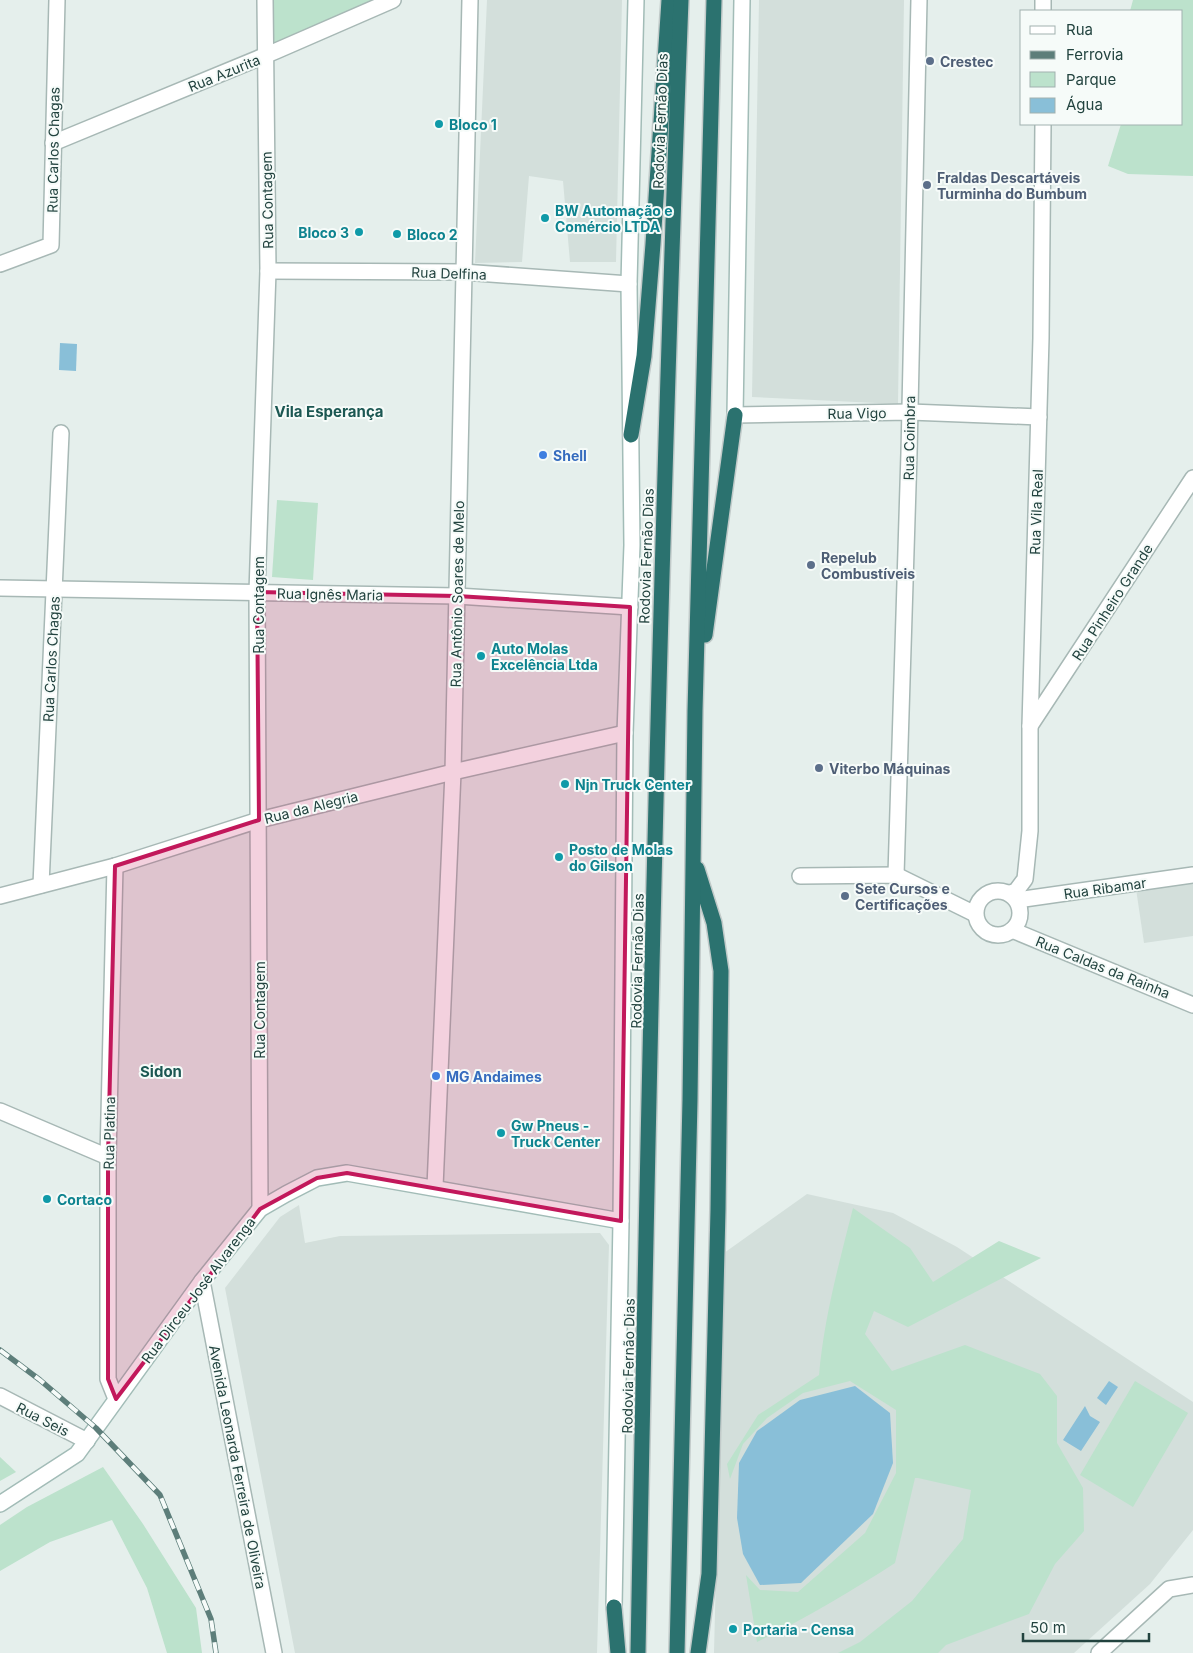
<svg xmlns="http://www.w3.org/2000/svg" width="1193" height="1653" viewBox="0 0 1193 1653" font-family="Inter,sans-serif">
  <rect width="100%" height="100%" fill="#e5efec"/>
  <g fill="#d3dfdb">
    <path d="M487,0h135l-6,262h-46l-7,-81 -34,-5 -7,86 -47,1z"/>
    <path d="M759,0h145l-6,404 -146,-7z"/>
    <path d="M1193,878v58l-49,7 -9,-61z"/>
    <path d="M807,1194l86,19 64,34 236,155v128l-43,54 -76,69h-360l10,-400z"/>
    <path d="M299,1205l6,38 35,-7 260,-3 9,12 -12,408h-302l-70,-365 55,-71z"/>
  </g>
  <g fill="#bce2cc">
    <path d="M270,0h110l-112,49z"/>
    <path d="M1133,0h60v176l-65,-2 -20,-8 13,-42h61v-113h-52z"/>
    <path d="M277,500l41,3 -5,77 -41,-3z"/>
    <path d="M853,1208l57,40 23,34 66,-41 42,17 -133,69 -34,-16 -9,23 27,37 73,-26 75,29 17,22v47l26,45 1,43 -29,33 -26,50 -83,31 -8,8h-100l22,-11 52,-41 51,-62 8,-49 -53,-12h-3l-20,85c-45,29 -90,56 -138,79l-11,-67 14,15 38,2 67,-59 31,-60v-63l-46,-29 -47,12 -36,25 -24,26 -13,35 -3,-15 31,-49 61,-40c5,-57 20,-112 34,-167z"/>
    <path d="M1135,1381l53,32 -55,94 -53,-32z"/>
    <path d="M0,1457l16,15 -16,9z"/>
    <path d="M103,1467l40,57 53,84 6,45h-35l-20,-65 -35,-68 -62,22 -50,29v-46l27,-18z"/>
  </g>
  <g fill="#89bfd8">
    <path d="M60,343l17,1 -1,27 -17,-1z"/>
    <path d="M1109,1381l9,6 -12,18 -9,-7z"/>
    <path d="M855,1386l35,27 3,50 -20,51 -72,69 -41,2 -17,-31 -6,-36 2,-55 18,-32 43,-31z"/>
    <path d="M1085,1406l5,10 10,6 -19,29 -18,-11z"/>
  </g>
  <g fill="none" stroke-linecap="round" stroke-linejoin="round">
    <g stroke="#a7b8b5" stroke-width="18">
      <g id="street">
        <path d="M1043,11v-11"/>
        <path d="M53,143l223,-92 117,-51"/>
        <path d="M0,264l51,-19 6,-245"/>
        <path d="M268,271l195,1 166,12"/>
        <path d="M735,415l175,-3 129,5"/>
        <path d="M0,588l457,8 173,11"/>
        <path d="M1030,726l163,-248"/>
        <path d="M115,866l-7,291v222l8,20"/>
        <path d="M896,875l13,-422 10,-453"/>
        <path d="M800,876l96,-1 79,39"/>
        <path d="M41,885l20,-452"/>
        <circle cx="998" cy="913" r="22"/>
        <path d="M1010,893l6,-2 9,-12 5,-48v-105l11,-388 2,-214"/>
        <path d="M0,896l115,-30 144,-46 194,-48 172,-39"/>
        <path d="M1017,900l176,-25"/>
        <path d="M1012,930l181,75"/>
        <path d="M0,1111l108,46"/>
        <path d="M435,1187l18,-415 17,-772"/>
        <path d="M260,1209l-3,-617 11,-321 -3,-271"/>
        <path d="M202,1281l72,372"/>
        <path d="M0,1396l87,45"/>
        <path d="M1099,1653l70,-64 24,-4"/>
      </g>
    </g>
    <g stroke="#a2bcb7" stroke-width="18">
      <g id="secondary">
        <path d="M735,415l7,-415"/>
        <path d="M0,1504l77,-50 125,-173 58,-72 26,-15 31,-16 30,-5 274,48"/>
        <path d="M614,1607l7,-386 4,-488 7,-188 -3,-261 7,-284"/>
      </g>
    </g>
    <g stroke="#c1cac9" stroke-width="18">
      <g id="highway">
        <path d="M631,435l13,-79 9,-112 16,-244"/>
        <path d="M705,635l30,-220"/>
        <path d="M697,869l17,54 7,48 -3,239 -9,364 -11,79"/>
        <path d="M614,1607l4,46"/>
        <path d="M638,1653c10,-551 22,-1102 43,-1653"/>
        <path d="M677,1653l13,-553 5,-389 19,-711"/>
      </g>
    </g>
    <use href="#street" stroke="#fff" stroke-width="15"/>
    <use href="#secondary" stroke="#fff" stroke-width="15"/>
    <use href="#highway" stroke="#2b726f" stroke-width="15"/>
    <g stroke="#5d7e7a" stroke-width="5.5">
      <path id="rail" d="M0,1350l40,30 56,48 64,67 51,124 5,34"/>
    </g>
    <use href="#rail" stroke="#f6fbf9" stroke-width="4" stroke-dasharray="11" stroke-linecap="butt"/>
  </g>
  <path fill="#c2185b" fill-opacity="0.2" stroke="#c2185b" stroke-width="4" stroke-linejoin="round" d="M257,592l200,4 173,11 -9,614 -274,-48 -30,5 -57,31 -144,190 -8,-20v-222l7,-291 144,-46z"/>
  <g fill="#5c6f8a" stroke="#f6fbf9" stroke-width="2">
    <circle cx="930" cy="61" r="5"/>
    <circle cx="927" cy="185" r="5"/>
    <circle cx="811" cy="565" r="5"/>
    <circle cx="819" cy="768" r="5"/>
    <circle cx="845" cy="896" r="5"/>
  </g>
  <g fill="#0f9aa8" stroke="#f6fbf9" stroke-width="2">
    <circle cx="439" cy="124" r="5"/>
    <circle cx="545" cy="218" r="5"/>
    <circle cx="359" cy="232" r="5"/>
    <circle cx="397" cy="234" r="5"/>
    <circle cx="481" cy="656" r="5"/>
    <circle cx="565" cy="784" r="5"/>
    <circle cx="559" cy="857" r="5"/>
    <circle cx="501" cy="1133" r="5"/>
    <circle cx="47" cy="1199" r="5"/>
    <circle cx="733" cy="1629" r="5"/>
  </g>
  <g fill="#3f7fe0" stroke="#f6fbf9" stroke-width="2">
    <circle cx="543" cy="455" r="5"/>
    <circle cx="436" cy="1076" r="5"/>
  </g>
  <g text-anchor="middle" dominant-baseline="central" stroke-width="4" stroke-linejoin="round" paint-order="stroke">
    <g font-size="14" font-weight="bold" fill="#4e5e75" stroke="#f6fbf9" text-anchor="start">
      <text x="940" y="61">Crestec</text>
      <text x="937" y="177">Fraldas Descartáveis<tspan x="937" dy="16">Turminha do Bumbum</tspan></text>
      <text x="821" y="557">Repelub<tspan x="821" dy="16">Combustíveis</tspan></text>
      <text x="829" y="768">Viterbo Máquinas</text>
      <text x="855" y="888">Sete Cursos e<tspan x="855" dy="16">Certificações</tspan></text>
    </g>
    <g font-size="14" fill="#22433f" stroke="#f6fbf9">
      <text transform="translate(224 73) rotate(-22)">Rua Azurita</text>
      <text transform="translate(660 121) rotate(-88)">Rodovia Fernão Dias</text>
      <text transform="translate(53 150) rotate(-89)">Rua Carlos Chagas</text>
      <text transform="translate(267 200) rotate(-91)">Rua Contagem</text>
      <text transform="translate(449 273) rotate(2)">Rua Delfina</text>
      <text transform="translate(857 413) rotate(-1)">Rua Vigo</text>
      <text transform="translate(909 438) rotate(-89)">Rua Coimbra</text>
      <text transform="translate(1036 512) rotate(-88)">Rua Vila Real</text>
      <text transform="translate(646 556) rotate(-88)">Rodovia Fernão Dias</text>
      <text transform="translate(330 594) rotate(1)">Rua Ignês Maria</text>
      <text transform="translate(457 594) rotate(-89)">Rua Antônio Soares de Melo</text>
      <text transform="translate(1112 602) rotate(-57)">Rua Pinheiro Grande</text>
      <text transform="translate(258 605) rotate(-90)">Rua Contagem</text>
      <text transform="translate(51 659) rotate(-87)">Rua Carlos Chagas</text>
      <text transform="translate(311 807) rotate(-14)">Rua da Alegria</text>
      <text transform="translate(1105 888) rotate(-8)">Rua Ribamar</text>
      <text transform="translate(637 961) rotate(-89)">Rodovia Fernão Dias</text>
      <text transform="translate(1103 967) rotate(22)">Rua Caldas da Rainha</text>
      <text transform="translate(259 1010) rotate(-90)">Rua Contagem</text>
      <text transform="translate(109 1133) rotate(-89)">Rua Platina</text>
      <text transform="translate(198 1290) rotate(-53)">Rua Dirceu José Alvarenga</text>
      <text transform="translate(628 1366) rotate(-89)">Rodovia Fernão Dias</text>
      <text transform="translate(43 1419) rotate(27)">Rua Seis</text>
      <text transform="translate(238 1467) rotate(79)">Avenida Leonarda Ferreira de Oliveira</text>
    </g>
    <g font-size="14" font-weight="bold" fill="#0d838f" stroke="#f6fbf9" text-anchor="start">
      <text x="449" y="124">Bloco 1</text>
      <text x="555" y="210">BW Automação e<tspan x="555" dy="16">Comércio LTDA</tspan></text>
      <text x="349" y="232" text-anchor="end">Bloco 3</text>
      <text x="407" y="234">Bloco 2</text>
      <text x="491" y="648">Auto Molas<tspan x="491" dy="16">Excelência Ltda</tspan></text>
      <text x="575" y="784">Njn Truck Center</text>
      <text x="569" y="849">Posto de Molas<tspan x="569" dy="16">do Gilson</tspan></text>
      <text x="511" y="1125">Gw Pneus -<tspan x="511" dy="16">Truck Center</tspan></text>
      <text x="57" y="1199">Cortaco</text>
      <text x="743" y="1629">Portaria - Censa</text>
    </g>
    <g font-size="14" font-weight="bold" fill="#366cbe" stroke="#f6fbf9" text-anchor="start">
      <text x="553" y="455">Shell</text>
      <text x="446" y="1076">MG Andaimes</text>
    </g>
    <g font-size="15" font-weight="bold" fill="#1b5752" stroke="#f6fbf9">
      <text x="329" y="411">Vila Esperança</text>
      <text x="161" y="1071">Sidon</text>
    </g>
  </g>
  <rect x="1020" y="10" width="162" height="115" fill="#f6fbf9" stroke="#a1b1af"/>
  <rect x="1030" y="26" width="25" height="8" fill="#ffffff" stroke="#a1b1af"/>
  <text x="1066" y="35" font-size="15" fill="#22433f">Rua</text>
  <rect x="1030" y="51" width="25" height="8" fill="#5d7e7a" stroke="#a1b1af"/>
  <text x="1066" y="60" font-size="15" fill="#22433f">Ferrovia</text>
  <rect x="1030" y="72" width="25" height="15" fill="#bce2cc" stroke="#a1b1af"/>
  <text x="1066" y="85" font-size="15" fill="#22433f">Parque</text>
  <rect x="1030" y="98" width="25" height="15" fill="#89bfd8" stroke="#a1b1af"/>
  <text x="1066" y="110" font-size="15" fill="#22433f">Água</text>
  <path d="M1023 1633v8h126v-8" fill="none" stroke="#22433f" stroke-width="2.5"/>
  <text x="1030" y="1633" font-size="15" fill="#22433f" stroke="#f6fbf9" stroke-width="4" paint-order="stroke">50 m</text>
</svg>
